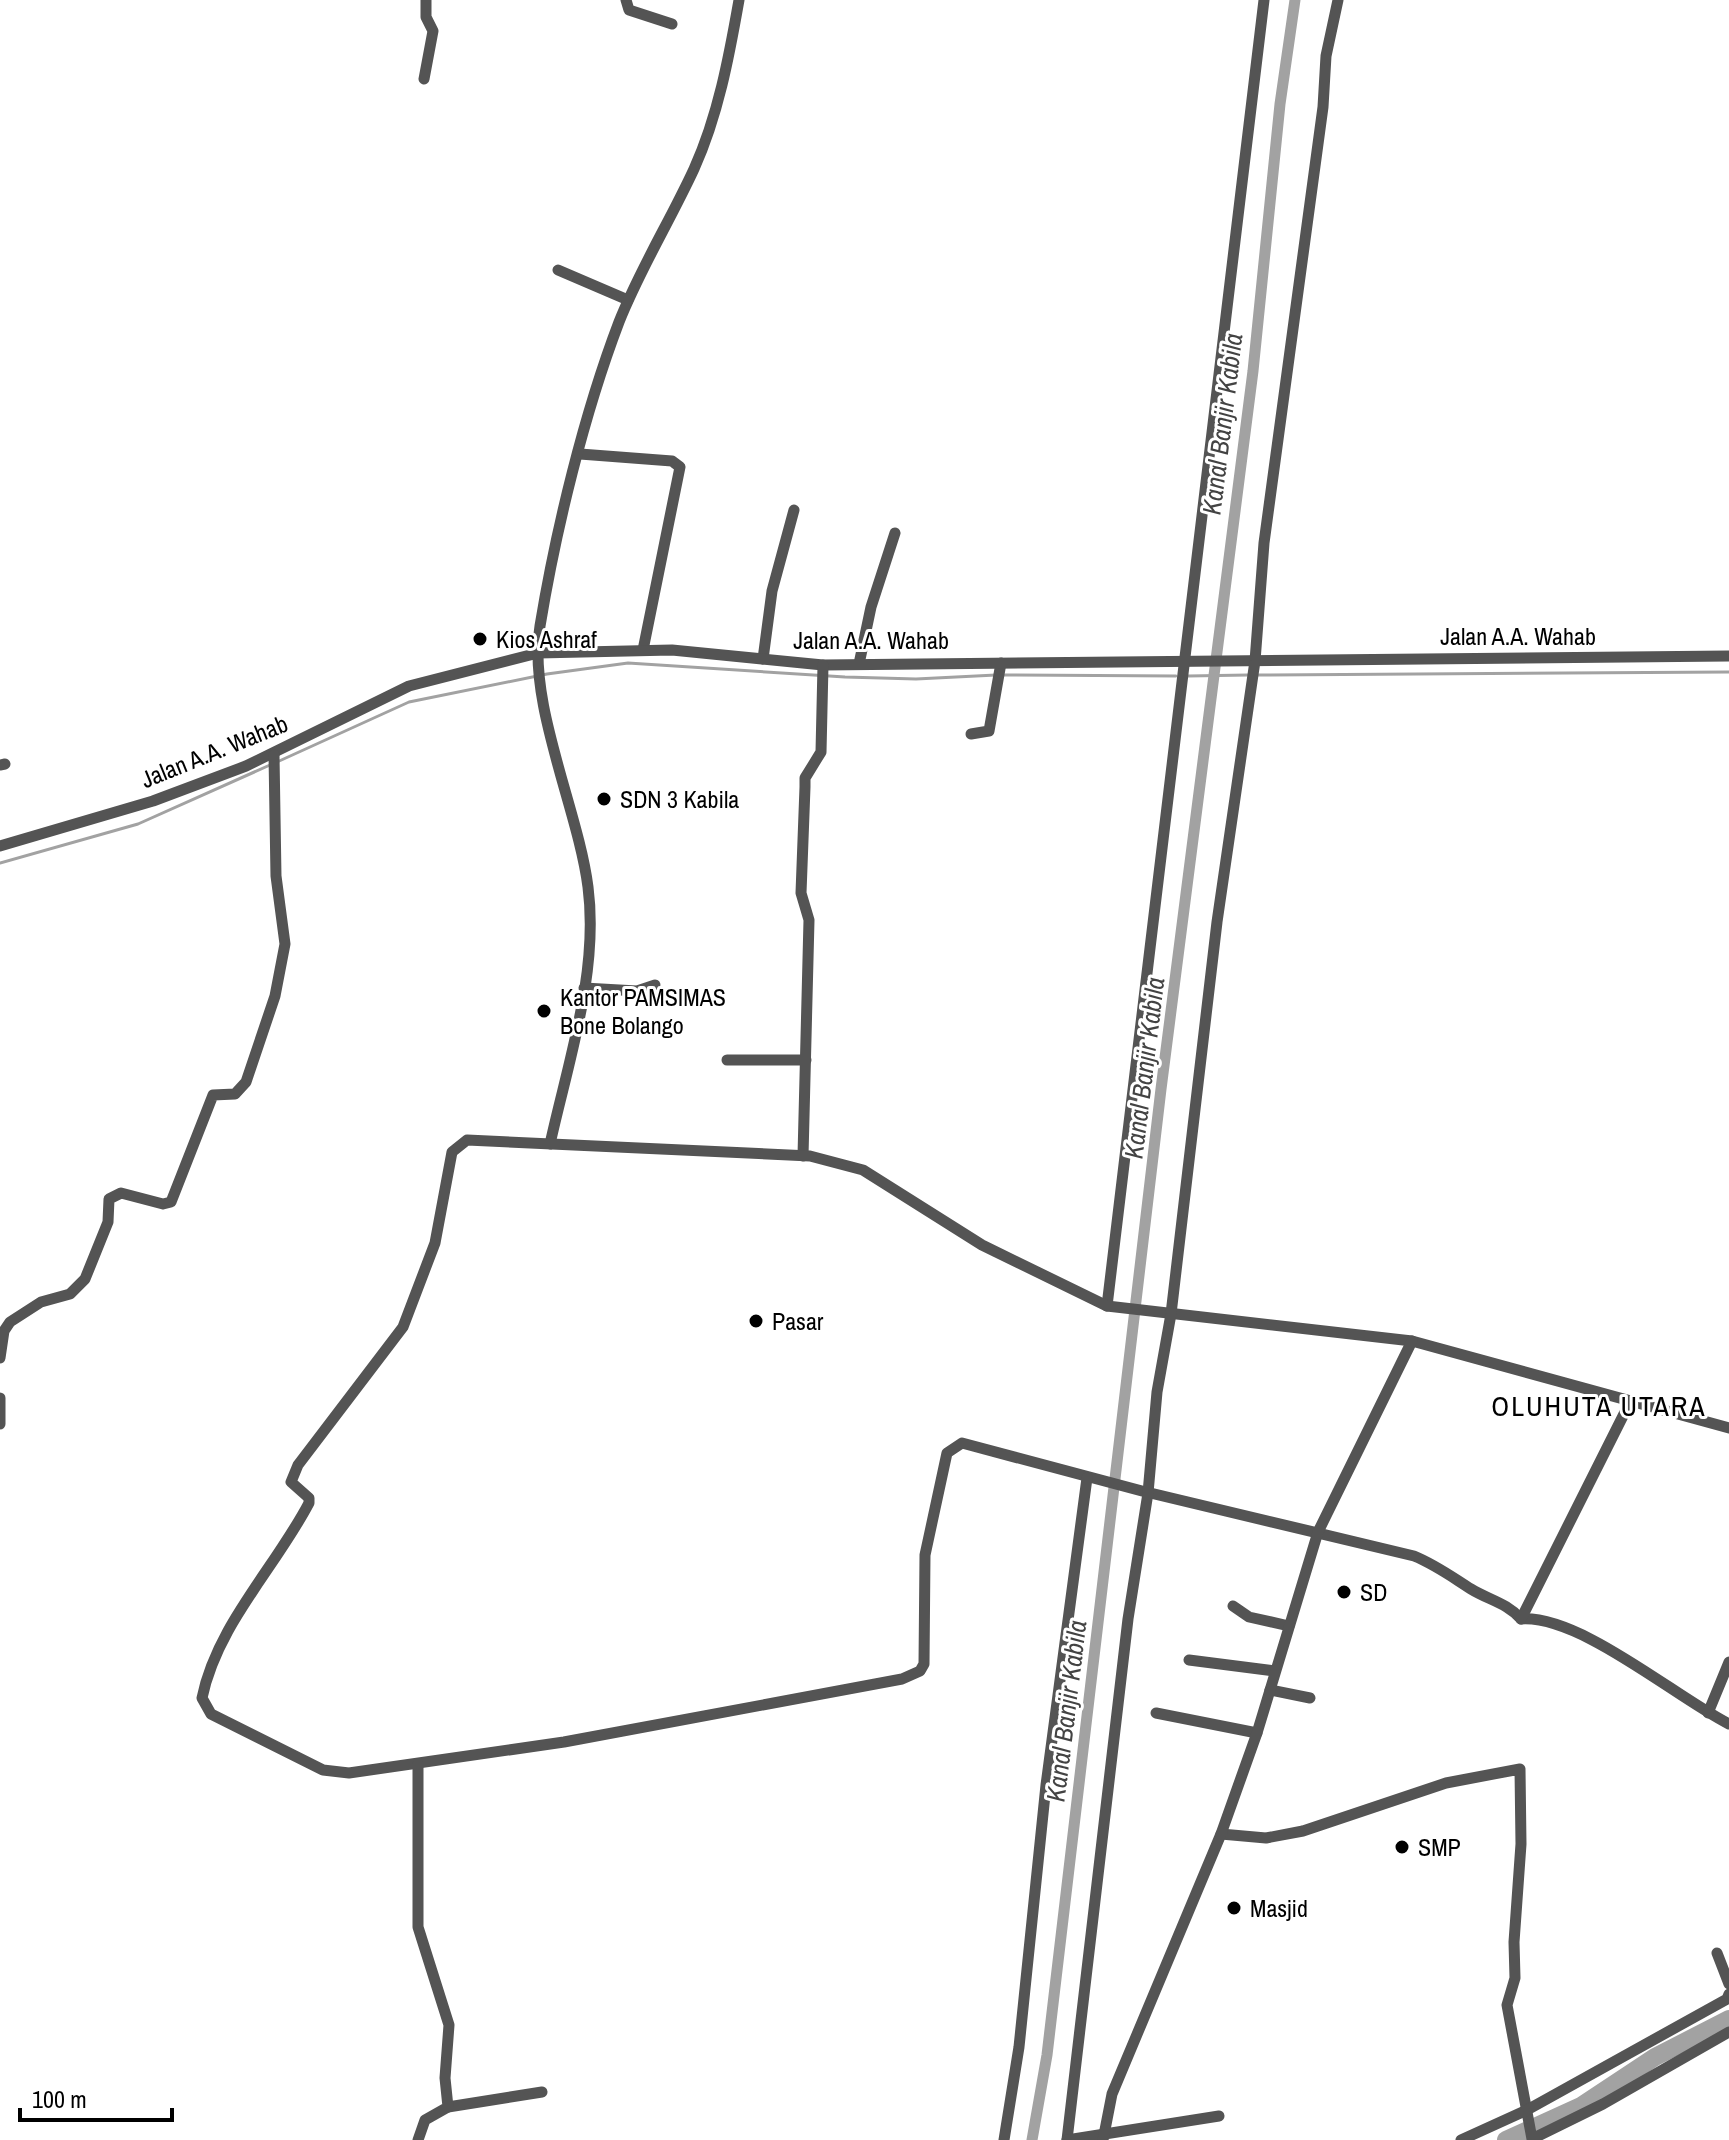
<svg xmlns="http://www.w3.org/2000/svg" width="1729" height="2140" viewBox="0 0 1729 2140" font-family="'Archivo Narrow',sans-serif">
  <rect width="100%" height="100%" fill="#fff"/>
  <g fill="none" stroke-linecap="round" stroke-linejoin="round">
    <g stroke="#a2a2a2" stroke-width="3">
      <path d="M1004,675l172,1"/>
      <path d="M1256,675l473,-3"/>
      <path d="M1188,676l60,-1"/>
      <path d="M277,762l132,-60 138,-28 81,-11 217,14 71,2 80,-4"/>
      <path d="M0,863l138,-39 132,-59"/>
    </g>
    <path stroke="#a2a2a2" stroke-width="11" d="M1032,2140l15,-85 114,-966 92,-718 27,-267 15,-104"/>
    <path stroke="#a2a2a2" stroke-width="18" d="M1506,2140l75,-34 74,-49 74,-38"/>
    <g stroke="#545454" stroke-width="11">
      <path d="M626,0l3,10 43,14"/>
      <path d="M424,79l9,-48 -7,-14v-17"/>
      <path d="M558,270l70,30"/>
      <path d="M580,454l92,7 8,6 -37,183"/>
      <path d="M763,659l9,-68 22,-81"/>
      <path d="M859,664l12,-57 24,-74"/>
      <path d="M971,734l18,-3 12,-68"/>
      <path d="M0,765l5,-1"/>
      <path d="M0,846l153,-45 93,-35 163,-80 129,-33 134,-3 151,15 906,-9"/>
      <path d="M584,988l53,3 18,-6"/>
      <path d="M727,1060h79"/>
      <path d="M550,1144c18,-82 49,-172 38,-257 -10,-78 -61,-184 -48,-261 16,-97 44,-212 79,-304 21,-53 51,-101 75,-153 24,-53 35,-112 45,-169"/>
      <path d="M803,1156l6,-236 -8,-27 4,-106v-9l16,-26 2,-87"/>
      <path d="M1107,1306l157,-1306"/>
      <path d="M0,1358l4,-27 6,-9 31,-20 29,-8 15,-15 23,-57 1,-23 12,-6 42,11 8,-2 42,-107 22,-1 11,-12 29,-86 10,-52 -9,-68 -2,-121"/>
      <path d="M0,1398v26"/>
      <path d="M1729,1428l-317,-87 -305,-35 -125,-61 -119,-75 -53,-14 -343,-16 -15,12 -17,91 -32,84 -105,138 -7,17 18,16v5c-34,65 -92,122 -107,195l9,16 112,56 26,3 215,-31 338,-63 18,-8 4,-7 1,-109 22,-102 15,-10 180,48 272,65c22,9 38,21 57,33 18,11 36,14 50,30 59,-4 153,77 208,105"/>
      <path d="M1233,1606l16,11 40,9"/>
      <path d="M1521,1619l109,-217"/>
      <path d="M1189,1660l86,11"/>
      <path d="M1270,1690l40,8"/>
      <path d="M1156,1713l101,20"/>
      <path d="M1708,1713l21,-51"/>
      <path d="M1221,1834l45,4 37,-7 143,-48 74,-14 1,75 -7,98 1,36 -8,27 25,134 71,-35 126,-72"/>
      <path d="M1717,1953l12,31"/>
      <path d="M448,2107l94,-15"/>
      <path d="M418,2140l7,-20 23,-13 -3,-29 4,-53 -31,-98v-163"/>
      <path d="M1004,2140l15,-93 27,-262 41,-307"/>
      <path d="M1067,2140l61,-521 20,-126 9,-101 14,-78 46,-392 38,-261 9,-118 59,-436 3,-51 12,-56"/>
      <path d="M1067,2140l152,-24"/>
      <path d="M1103,2140l9,-46 109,-260 36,-101 61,-201 94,-191"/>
      <path d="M1461,2140l66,-30 200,-111 2,-5"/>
    </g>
  </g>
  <g fill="#000" stroke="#fff" stroke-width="3">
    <circle cx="480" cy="639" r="8"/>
    <circle cx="604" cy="799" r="8"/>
    <circle cx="544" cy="1011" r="8"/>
    <circle cx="756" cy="1321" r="8"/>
    <circle cx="1344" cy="1592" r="8"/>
    <circle cx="1402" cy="1847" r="8"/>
    <circle cx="1234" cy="1908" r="8"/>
  </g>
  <g text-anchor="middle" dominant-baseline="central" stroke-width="6" stroke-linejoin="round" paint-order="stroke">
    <g font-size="24" fill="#000" stroke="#fff">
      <text x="1518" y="636">Jalan A.A. Wahab</text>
      <text x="871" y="640">Jalan A.A. Wahab</text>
      <text transform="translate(214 751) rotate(-22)">Jalan A.A. Wahab</text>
    </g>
    <g font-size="24" fill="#000" stroke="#fff" text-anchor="start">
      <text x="496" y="639">Kios Ashraf</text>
      <text x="620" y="799">SDN 3 Kabila</text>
      <text x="560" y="997">Kantor PAMSIMAS<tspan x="560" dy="28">Bone Bolango</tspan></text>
      <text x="772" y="1321">Pasar</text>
      <text x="1360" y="1592">SD</text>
      <text x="1418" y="1847">SMP</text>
      <text x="1250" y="1908">Masjid</text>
    </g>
    <g font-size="26" font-style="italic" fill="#434343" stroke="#fff">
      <text transform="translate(1222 424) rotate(-83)">Kanal Banjir Kabila</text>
      <text transform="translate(1144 1068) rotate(-83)">Kanal Banjir Kabila</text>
      <text transform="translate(1066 1711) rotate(-83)">Kanal Banjir Kabila</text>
    </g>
    <g font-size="28" letter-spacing="2" fill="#000" stroke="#fff">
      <text x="1599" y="1406">OLUHUTA UTARA</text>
    </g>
  </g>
  <path d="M20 2108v12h152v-12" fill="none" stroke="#000000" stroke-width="4"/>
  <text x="32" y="2108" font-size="24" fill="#000000" stroke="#ffffff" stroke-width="6" paint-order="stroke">100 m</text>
</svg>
